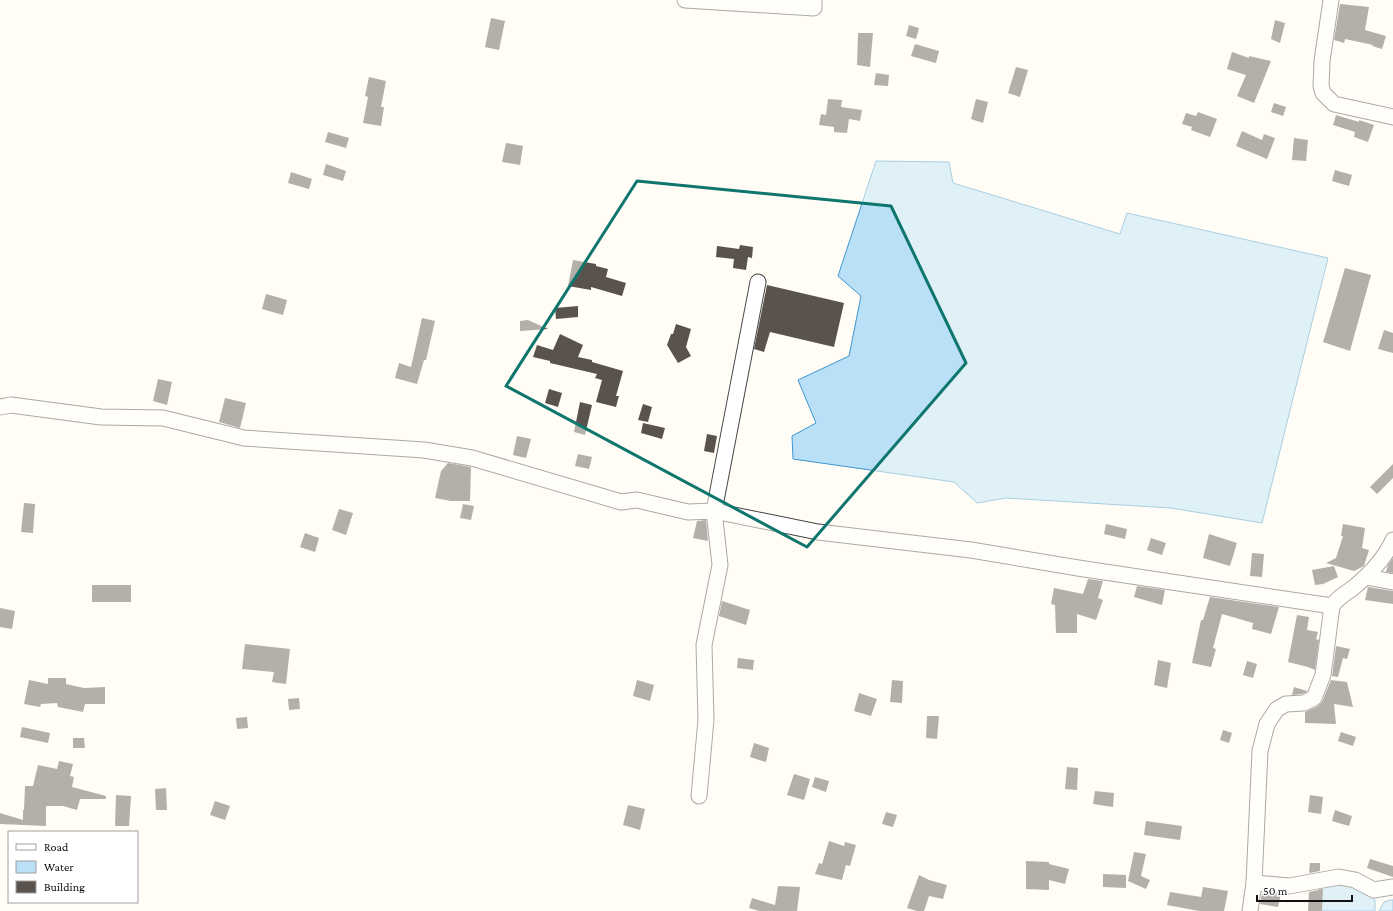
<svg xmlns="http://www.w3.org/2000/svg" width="1393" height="911" viewBox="0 0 1393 911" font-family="'Crimson Pro',serif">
  <rect width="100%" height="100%" fill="#fffdf5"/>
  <g fill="#b9e0f7" stroke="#3f96cf">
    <path d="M876,161l73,1 4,21 167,51 7,-21 201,45 -66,265 -91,-15 -165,-10 -29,5 -23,-21 -161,-23 -1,-23 24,-13 -18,-43 51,-24 12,-60 -23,-20z"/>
    <path d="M1349,883l20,12 6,5v11h-63c1,-5 1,-11 3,-16 6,-12 23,-11 34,-12z"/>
    <path d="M1391,900h2v11h-14l5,-9z"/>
  </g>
  <g fill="#5a524d">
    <path d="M1340,4l29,3 -4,23 21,6 -4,13 -10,-3 1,-1 -28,-6 -1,4 -10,-3z"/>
    <path d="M491,18l14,3 -6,29 -14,-3z"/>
    <path d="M1275,20l10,3 -5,20 -9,-4z"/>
    <path d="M909,25l10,3 -3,11 -10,-3z"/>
    <path d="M858,33h15l-3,34 -13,-2z"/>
    <path d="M915,44l24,7 -3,12 -25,-7z"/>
    <path d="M1232,52l17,6v-2l22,5 -17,42 -17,-7 9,-21 -19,-6z"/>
    <path d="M1016,67l12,3 -8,27 -12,-4z"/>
    <path d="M876,73l13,2 -1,11 -14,-1z"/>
    <path d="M369,77l17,4 -5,26h3l-3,19 -18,-3 5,-26 -3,-1z"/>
    <path d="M828,99l14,1 -1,7 21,3 -2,11 -11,-2 -2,14 -13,-1v-5l-15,-2 2,-11 5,1z"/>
    <path d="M976,99l12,3 -5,21 -12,-4z"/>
    <path d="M1274,103l12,4 -3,9 -12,-4z"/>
    <path d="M1198,112l19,7 -7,18 -19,-7 1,-3 -10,-3 4,-11 10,3z"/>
    <path d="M1336,115l23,7v-2l15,5 -6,17 -14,-5 1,-5 -22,-7z"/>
    <path d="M1242,131l20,9 2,-6 11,4 -8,21 -31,-13z"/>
    <path d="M328,132l21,6 -3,10 -21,-6z"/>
    <path d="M1294,138l14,2 -2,21 -14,-1z"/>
    <path d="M506,143l17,3 -3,19 -18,-3z"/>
    <path d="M326,164l20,7 -3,10 -20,-6z"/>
    <path d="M1335,170l17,5 -3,11 -17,-5z"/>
    <path d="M291,172l21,7 -3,10 -21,-6z"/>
    <path d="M740,245l13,2 -1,11 -4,-1 -2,13 -13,-2 1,-9 -18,-2 1,-11 22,3z"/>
    <path d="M573,260l23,4v2l12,3 -2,8 20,6 -4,13 -31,-9v3l-23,-4z"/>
    <path d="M1345,268l26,7 -21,76 -27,-9z"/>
    <path d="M767,285l77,18 -10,44 -64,-15 -6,20 -10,-3z"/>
    <path d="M266,294l21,6 -4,15 -21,-6z"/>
    <path d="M578,306v11l-22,2 -1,-11z"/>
    <path d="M422,318l13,3 -9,39h-2l-7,24 -22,-6 4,-15 12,4z"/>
    <path d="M528,320l20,9 -28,2v-10z"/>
    <path d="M676,324l15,5 -5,18 5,9 -13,7 -11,-18 4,-11h2z"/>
    <path d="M1384,330l9,3v20l-15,-4z"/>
    <path d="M560,334l23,11 -5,12 14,3v2l31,9 -7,25h3l-3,11 -20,-5 6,-22 -7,-2 2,-4 -47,-11v-2l-17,-4 4,-12 16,5z"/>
    <path d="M158,379l14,3 -5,23 -14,-4z"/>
    <path d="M549,389l13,4 -4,14 -13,-4z"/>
    <path d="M225,398l21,5 -6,25 -21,-6z"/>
    <path d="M580,402l12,3 -7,30 -11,-3z"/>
    <path d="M643,404l9,3 -4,15 -10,-2z"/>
    <path d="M643,423l22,5 -3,11 -21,-6z"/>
    <path d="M707,434l10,2 -3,17 -10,-2z"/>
    <path d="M517,436l14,3 -5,19 -13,-3z"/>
    <path d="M578,454l14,3 -3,12 -14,-3z"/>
    <path d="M448,463l23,4 -1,34h-19l-16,-3 6,-27z"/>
    <path d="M1393,464v14l-16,16 -7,-7z"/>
    <path d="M24,503l11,1 -2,29 -12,-1z"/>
    <path d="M463,504l11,2 -3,14 -11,-2z"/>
    <path d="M339,509l14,4 -7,22 -14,-5z"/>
    <path d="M706,520l2,21 -15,-3 4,-17z"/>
    <path d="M1106,524l21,5 -2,10 -21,-5z"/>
    <path d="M1343,524l22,4 -3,20 7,2 -5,16 -10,5 -28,-8 10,-5 7,-22h-2z"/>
    <path d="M305,533l14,5 -4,14 -15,-5z"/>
    <path d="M1209,534l28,9 -7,23 -27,-8z"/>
    <path d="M1151,538l15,5 -4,12 -15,-5z"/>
    <path d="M1252,553l12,1 -2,23 -12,-1z"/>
    <path d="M1393,558v15l-7,-1 2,-7z"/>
    <path d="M1334,566l4,11 -15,7 -8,1 -3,-15z"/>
    <path d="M1088,579l15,2 -5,17 5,2 -7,20 -19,-6v19h-21l-1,-28 -4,-1 3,-16 29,6z"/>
    <rect x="92" y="585" width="39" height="17"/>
    <path d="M1137,586l28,4 -3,15 -28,-8z"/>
    <path d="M1368,587l25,4v13l-28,-4z"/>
    <path d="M1210,597l69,10 -8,27 -19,-5 1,-6 -31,-9 -9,34 3,1 -5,18 -19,-4 9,-43h2z"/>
    <path d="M722,601l28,9 -4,15 -27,-9z"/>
    <path d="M0,608l15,3 -3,18 -12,-2z"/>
    <path d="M1297,615l12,2 -2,13 11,2 -2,7 3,1 -4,30 -7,-3 -20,-5z"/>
    <path d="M245,644l45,5 -4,35 -14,-2 2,-10 -32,-3z"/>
    <path d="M1336,646l14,3 -3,10 -4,-1 -5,19 -6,-1z"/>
    <path d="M738,658l16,2 -1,10 -16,-2z"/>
    <path d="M1158,660l13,3 -4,25 -13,-3z"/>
    <path d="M1247,661l10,3 -4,14 -10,-3z"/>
    <path d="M48,678h18v6l18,4 21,-1v17h-20l-2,8 -25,-5 -1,-4 -16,1 -1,3 -16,-3 5,-24 19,4z"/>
    <path d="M637,680l17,5 -4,16 -17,-5z"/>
    <path d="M892,680l11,1 -1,22 -12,-1z"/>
    <path d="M1331,680l16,2 6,25 -19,-3 2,20 -31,-1v-11l13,-6 4,-4z"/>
    <path d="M1294,687l13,4v1l-5,2 -10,1z"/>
    <path d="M859,693l18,6 -6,17 -17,-5z"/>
    <path d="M299,698l1,11 -11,1 -1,-11z"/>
    <path d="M927,716h12l-2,23 -11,-1z"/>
    <path d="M247,717l1,11 -11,1 -1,-11z"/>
    <path d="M22,727l28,6 -2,10 -28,-6z"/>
    <path d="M1223,730l9,3 -3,10 -9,-3z"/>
    <path d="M1341,732l15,5 -3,9 -15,-5z"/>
    <path d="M73,738h11l1,10h-12z"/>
    <path d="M754,743l15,5 -3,14 -16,-5z"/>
    <path d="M59,761l14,3 -3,12 4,1 -2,10 34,9v3h-26l-3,11 -14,-4h-17v20l-46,-2v-11l23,7v-10h1l1,-24h8l5,-21 19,4z"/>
    <path d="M1067,767l11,1 -1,22 -12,-1z"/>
    <path d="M794,774l16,5 -6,21 -17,-5z"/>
    <path d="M815,777l14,4 -3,11 -14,-5z"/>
    <path d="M166,788l1,22h-11l-1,-21z"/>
    <path d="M1095,791l19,2 -1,14 -20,-3z"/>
    <path d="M116,795l15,1 -2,30h-14z"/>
    <path d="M1310,795l13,2 -2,17 -13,-2z"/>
    <path d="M215,801l15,5 -5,14 -15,-5z"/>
    <path d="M628,805l17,4 -5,21 -17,-5z"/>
    <path d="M1335,810l17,6 -3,10 -17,-5z"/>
    <path d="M886,812l11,3 -4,12 -11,-3z"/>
    <path d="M1146,821l36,5 -2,14 -36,-5z"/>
    <path d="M829,841l15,5 1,-4 11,3 -6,21 -4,-1 -4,15 -27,-6 4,-11 3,1z"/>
    <path d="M1134,852l12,2 -5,22 9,4 -4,9 -18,-8z"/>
    <path d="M1370,859l23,7v11l-26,-9z"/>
    <path d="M1026,861l23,1v2l20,5 -4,15 -16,-4v10l-23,-1z"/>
    <path d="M1310,863h10v8l-11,2z"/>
    <path d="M1103,874l23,1v13l-23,-1z"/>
    <path d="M919,875l10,5 18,5 -4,14 -14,-3 -5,15h-7l-10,-3z"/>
    <path d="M778,886l22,1 -3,24h-38l-10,-3 3,-10 23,7z"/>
    <path d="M1203,887l25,4 -4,20h-25l-32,-6 3,-13 31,5z"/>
    <path d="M1323,889l-1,22h-14l1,-19z"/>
    <path d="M1262,893l19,1 -3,13 -18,-3z"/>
  </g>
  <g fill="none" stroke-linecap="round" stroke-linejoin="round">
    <g stroke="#444" stroke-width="17">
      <g id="minor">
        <path d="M685,0l129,8v-8"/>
        <path d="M1331,0l-9,61 -1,25 2,7 11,11 59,13"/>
        <path d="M758,282l-44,229 104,21 153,18 107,18 254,38"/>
        <path d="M0,407l11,-2 90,12 62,1 81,20 180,12 48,8 149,44 16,-2 51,12 26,-1 6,54 -16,80 2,75 -7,76"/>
        <path d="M1366,577l27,5"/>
        <path d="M1254,883l35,3 50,-9 16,3 19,10 19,-3"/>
        <path d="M1250,911l4,-28 6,-132 7,-27 10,-15 9,-5 18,-1 10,-5 9,-23 9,-69c6,-9 13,-12 21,-18 16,-13 32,-30 40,-48"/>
      </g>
    </g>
    <use href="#minor" stroke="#fff" stroke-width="15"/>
  </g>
  <path d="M0 0H1393V911H0ZM637,181l254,25 75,157 -159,184 -301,-161z" fill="#fffdf5" fill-opacity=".55" fill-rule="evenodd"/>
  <path fill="none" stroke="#0f766e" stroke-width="3" stroke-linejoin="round" d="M637,181l254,25 75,157 -159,184 -301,-161z"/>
  <rect x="8" y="831" width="130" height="72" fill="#ffffff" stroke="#a0a0a0"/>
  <rect x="16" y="844" width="20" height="6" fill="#ffffff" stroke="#a0a0a0"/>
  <text x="44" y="851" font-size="12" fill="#111111">Road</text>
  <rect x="16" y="861" width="20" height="12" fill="#b9e0f7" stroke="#a0a0a0"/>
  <text x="44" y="871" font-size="12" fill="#111111">Water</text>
  <rect x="16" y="881" width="20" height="12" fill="#5a524d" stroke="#a0a0a0"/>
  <text x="44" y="891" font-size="12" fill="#111111">Building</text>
  <path d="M1257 895v6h95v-6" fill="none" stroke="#111111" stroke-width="2"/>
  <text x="1263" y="895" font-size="12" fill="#111111" stroke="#ffffff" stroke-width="3" paint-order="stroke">50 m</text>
</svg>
